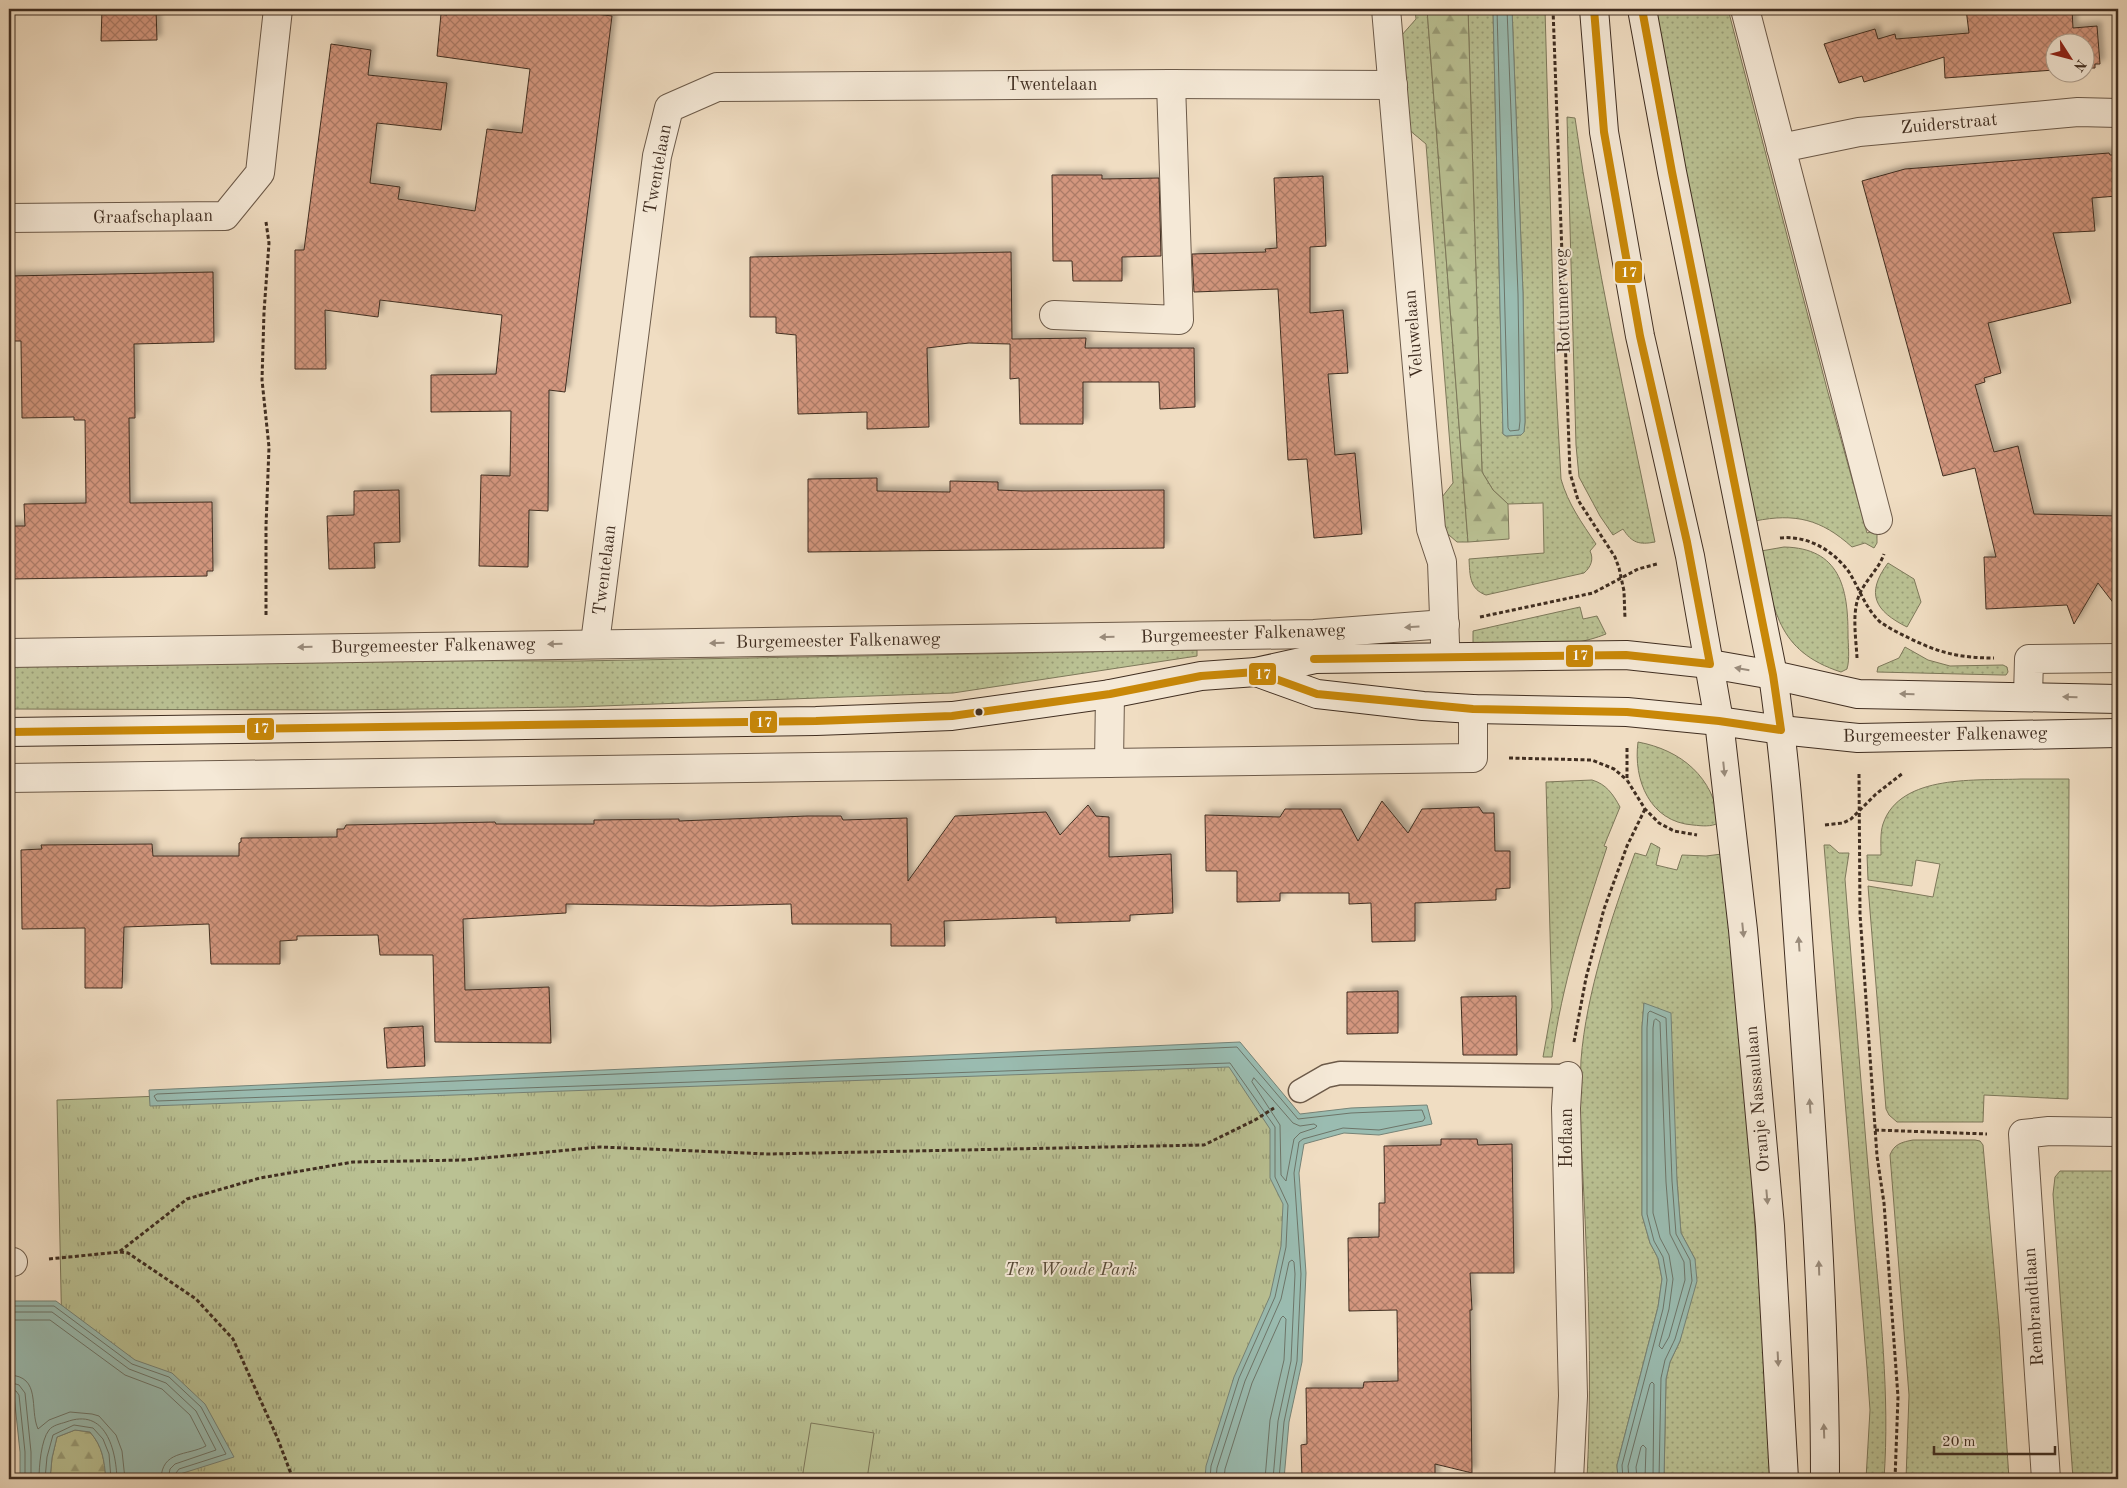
<svg xmlns="http://www.w3.org/2000/svg" width="2127" height="1488" viewBox="0 0 2127 1488" font-family="'Old Standard TT',serif">
  <defs>
    <pattern id="grass-dots" width="8" height="8" patternUnits="userSpaceOnUse" patternTransform="scale(1.25)"><rect width="8" height="8" fill="#bac193"/><path d="M2 2h.1M6 6h.1" fill="none" stroke="#999d78" stroke-width="1.8" stroke-linecap="round"/></pattern>
    <pattern id="forest-firs" width="22" height="20" patternUnits="userSpaceOnUse" patternTransform="scale(1.25)"><rect width="22" height="20" fill="#bac193"/><path d="M5 1l3.5 6h-7zM16 11l3.5 6h-7z" fill="#999d78"/></pattern>
    <pattern id="park-tufts" width="24" height="20" patternUnits="userSpaceOnUse" patternTransform="scale(1.25)"><rect width="24" height="20" fill="#bac193"/><path d="M3 7l-1-3M5 7V3M7 7l1-3M15 17l-1-3M17 17v-4M19 17l1-3" fill="none" stroke="#999d78"/></pattern>
    <pattern id="building-cross-hatch" width="8" height="8" patternUnits="userSpaceOnUse" patternTransform="scale(1.25)"><rect width="8" height="8" fill="#d4977f"/><path d="M0 0l8 8M0 8l8-8" fill="none" stroke="#ad7c68"/></pattern>
    <filter id="shadow"><feDropShadow dx="4.5" dy="-4.5" stdDeviation="2.5" flood-color="#0004"/></filter>
  </defs>
  <rect width="100%" height="100%" fill="#f0ddc2"/>
  <filter id="stains"><feTurbulence type="fractalNoise" baseFrequency=".004" numOctaves="4"/><feColorMatrix values="0 0 0 0 .2 0 0 0 0 .09 0 0 0 0 .02 0 0 0 .5 -.17"/></filter>
  <radialGradient id="worn" r=".72"><stop offset=".6" stop-color="#630" stop-opacity="0"/><stop offset="1" stop-color="#630" stop-opacity=".3"/></radialGradient>
  <g fill="url(#grass-dots)" stroke="#7d785a">
    <path d="M1415,9h12l41,533h-11l-16,-14 -2,-27 14,-18 -27,-339 -18,-15 -7,-93 15,-17z"/>
    <path d="M1468,9h25l10,425 3,2 15,-1 3,-3 1,-10 -2,-128 -11,-285h33l10,360 6,110c7,25 21,44 35,65l-6,7c4,8 1,16 -6,22l-98,22c-17,-6 -16,-20 -17,-36l75,-6 -1,-50 -35,1 -15,-14 -11,-18z"/>
    <path d="M1651,9h77l99,380 40,144 10,-3v13l-3,5 -9,-5 -13,4c-31,-28 -57,-34 -97,-26z"/>
    <path d="M1567,117l8,1c20,143 51,283 80,424 -16,3 -23,1 -32,-13l-10,6 -13,-19 -21,-39 -3,-32z"/>
    <path d="M1784,547c56,1 64,41 64,87 0,11 2,25 -1,35l-6,3c-65,-21 -67,-63 -80,-121z"/>
    <path d="M1888,563l26,16 7,23 -14,25c-32,-16 -42,-33 -19,-64z"/>
    <path d="M1580,607l3,12 14,-3 9,18c-41,17 -90,10 -133,10v-13z"/>
    <path d="M1905,647l23,13 22,6 53,-1 4,2 1,5 -2,3h-4l-125,-3 1,-5 21,-9z"/>
    <path d="M1197,650v6l-244,37 -379,14 -230,3 -335,-1v-49l569,1z"/>
    <path d="M1638,742c43,8 76,35 81,81 -9,4 -16,3 -26,2 -43,-3 -60,-45 -55,-83z"/>
    <path d="M2021,779h48l-1,320 -84,-4 -1,27h-86l-8,-7 -3,-6 -18,-223 65,11 7,-33 -24,-4 -4,26 -44,-6 -1,-25h14c0,-10 -1,-22 2,-31 17,-51 96,-43 138,-45z"/>
    <path d="M1592,780c14,4 21,14 28,27l-16,39 3,1c-23,70 -45,137 -55,210h-9l9,-50 -6,-225z"/>
    <path d="M1651,843l9,5 -4,17 21,5 5,-15 24,1 16,-2 25,253 9,137 9,87 5,148h-106l2,-100 4,-17 10,-21 15,-82 -14,-26 -4,-52 -33,-178 -2,24v188l8,28 8,15 4,21 -4,28 -41,158 1,14h-31c4,-79 3,-158 -1,-237 -2,-60 -8,-122 -5,-182 5,-66 31,-145 54,-207l11,3z"/>
    <path d="M1824,845h6l9,8h10l-4,26c9,115 18,231 28,347 7,84 17,169 11,253h-18l4,-69 -3,-42z"/>
    <path d="M1913,1140h62l5,1 3,4 16,180 10,154h-103l3,-84 -19,-240c4,-11 12,-13 23,-15z"/>
    <path d="M2060,1171h58v308h-45l-20,-285 2,-17z"/>
  </g>
  <g fill="url(#forest-firs)" stroke="#7d785a">
    <path d="M1427,9h41l14,463 11,18 15,14 1,35 -41,3z"/>
    <path d="M75,1430l15,2c13,15 14,28 16,47h-56l2,-21 5,-21z"/>
  </g>
  <path fill="url(#park-tufts)" stroke="#7d785a" d="M1229,1055l55,70 9,133 -44,221h-1110l-76,-92 -6,-287z"/>
  <path fill="#bac193" stroke="#7d785a" d="M811,1423l63,10 -7,46h-65z"/>
  <g fill="#9abcb1" stroke="#768377">
    <path d="M1493,9h19l11,285 2,128 -1,10 -3,3 -15,1 -3,-2z"/>
    <path d="M1644,1003l27,10 6,168 4,52 14,26 2,22 -17,60 -10,21 -4,17 -2,100h-46l-1,-14 41,-158 4,-28 -4,-21 -8,-15 -8,-28v-188z"/>
    <path d="M1240,1042l60,72 51,-6 76,-3 5,19 -53,11 -35,-2 -40,11 -5,29 7,100 -4,89 -13,60 -5,57h-79l1,-13 28,-89 36,-81 11,-50 2,-42 -13,-26v-49l-41,-62 -1079,39 -1,-16z"/>
    <path d="M9,1301h47l79,59 37,13 33,31 29,53 -54,17 -1,5h-73c-2,-19 -3,-32 -16,-47l-15,-2 -18,7 -5,21 -2,21h-30v-27l-6,-57 -5,-2z"/>
  </g>
  <g fill="none" stroke-linecap="round" stroke-linejoin="round">
    <g stroke="#6d7569" stroke-width="1">
      <path d="M1497,9l11,419 2,3 9,-1 1,-9 -2,-127 -11,-285"/>
      <path d="M1656,1019l4,3 6,160 4,52 14,28 1,18 -16,57 -7,12 -3,-3 10,-37 4,-30 -4,-24 -9,-17 -7,-25v-185l1,-7z"/>
      <path d="M1254,1078l39,45 7,3 14,-2 3,2 -2,2 -15,5 -6,6 -8,42 -5,-6 -1,-50 -28,-43z"/>
      <path d="M9,1306h45l78,58 37,13 32,30 25,47 -47,15 -3,4 -2,6"/>
      <path d="M9,1312h43l77,57 37,14 30,28 20,39 -41,14 -5,5 -2,10"/>
      <path d="M9,1320h41l75,55 37,14 28,26 16,31c-19,10 -44,4 -45,33"/>
      <path d="M9,1375c33,1 20,34 29,54l11,-9 21,-8 22,2 7,2 17,19 6,16 3,28"/>
      <path d="M9,1382l10,3 6,8 6,59v27"/>
      <path d="M9,1389l7,2 3,4 6,57v27"/>
      <path d="M39,1479c0,-12 2,-39 10,-49 4,-5 11,-6 17,-8 40,-15 50,28 51,57"/>
      <path d="M45,1479l2,-22 6,-22 21,-10 19,3 10,11 6,15 2,25"/>
      <path d="M1210,1479l1,-13 28,-88 36,-81 11,-50 2,-42 -13,-28v-50l-45,-64 -1073,38 -3,-5 3,-2 1080,-47 61,72 53,-6 71,-3 3,8 -2,3 -44,9 -36,-2 -40,11 -4,3 -5,31 7,101 -4,87 -13,61 -5,57"/>
      <path d="M1216,1479l1,-11 28,-87 36,-82 8,-37 3,-2 2,2 1,12 -4,87 -13,60 -5,58"/>
      <path d="M1224,1479l1,-10 27,-86 29,-65 2,-2 3,3 -2,41 -14,60 -5,59"/>
      <path d="M1623,1479l-1,-14 41,-156 4,-29 -4,-23 -9,-16 -7,-27v-186l1,-15 2,-2 16,7 6,163 4,53 14,26 2,21 -17,58 -10,21 -4,18 -2,101"/>
      <path d="M1629,1479l-1,-13 22,-82 2,-2 2,2 -1,95"/>
      <path d="M1637,1479l-1,-12 5,-20 2,-2 3,3 -1,31"/>
    </g>
  </g>
  <g fill="url(#building-cross-hatch)" stroke="#402e21" filter="url(#shadow)">
    <path d="M102,9h54l1,31 -56,1z"/>
    <path d="M448,9h107l57,7 -47,376 -16,-2 -1,121 -19,-1 -1,57 -49,-1 2,-91 29,1 1,-65 -80,1v-37l65,-1 6,-59 -122,-15 -2,17 -53,-7 1,59h-31v-119h9l27,-206 40,6 -3,25 79,8 -6,47 -64,-7 -7,60 30,4 -2,12 77,12 12,-82 35,4 8,-64 -93,-13 4,-42 6,1z"/>
    <path d="M1966,9h106l1,19 24,-2 3,38h-5v4h-11v-26h-30v28l-109,8 -1,-21 -80,25 -2,-6 -23,7 -15,-39 51,-15 3,10 17,-5 1,5 73,-6z"/>
    <path d="M2109,153l1,2h4l3,41 -25,2 3,33 -42,2 18,70 -83,20 13,50 -17,5 1,4 -10,3 19,67 24,-6 16,68 84,2v93l-20,-26 -24,41 -7,-19 -81,4 -2,-52h12l-21,-89 -32,8 -81,-295 43,-12z"/>
    <path d="M1052,175h50v4l57,-1 2,78 -39,1v24h-49l-1,-20h-19z"/>
    <path d="M1323,176l3,70 -16,1v66l33,-3 5,63 -20,1 7,81 20,-2 7,81 -48,4 -7,-79 -19,1 -10,-171 -84,3 -2,-38 74,-2 -1,-3 12,-1 -3,-70z"/>
    <path d="M1011,252l1,87 74,-1 -1,10h109l1,59 -35,2 -1,-27h-76v42h-63l-1,-46 -9,1v-35l-41,-1 -42,5 2,79 -62,2v-17l-69,2 -2,-79 -20,-2v-16h-26v-60z"/>
    <path d="M213,272l1,70 -80,2 1,74h-6l1,85 82,-1 1,69h-6v5l-198,3v-53h16l-1,-22 62,-1 -1,-83h-11v-3l-52,1 -1,-77h-12v-65z"/>
    <path d="M877,478v13l73,1v-11l48,1v8l25,1 141,-1v58l-356,4v-73z"/>
    <path d="M399,490l1,52 -26,1 1,25 -46,1 -2,-53 27,-1v-24z"/>
    <path d="M1382,801l26,32 14,-24 57,-2 4,6h11l1,38h15v37l-14,1v11l-81,3v38l-43,1 -1,-39 -22,1v-11h-69v8l-43,1v-31h-31l-1,-56 75,2 5,-8h56l17,32z"/>
    <path d="M1088,805l8,11 13,1v40l62,-3 2,59 -43,2v6l-74,2v-6l-112,4 1,25h-54v-22h-99l-1,-20 -81,2 -144,-2v9l-103,6 2,71 84,-3 2,56 -116,-1 -2,-87h-53l-2,-20 -81,1v4l-17,1v23h-69l-2,-40 -85,3 -2,61h-37v-60l-63,1 -1,-79 21,-1 -1,-4 111,-1 1,12h86v-13l2,-1v-4l96,-1v-8h7l2,-4 149,-3 1,2h98v-4l85,-1v2l128,-5h34l2,4 64,-2 1,63 47,-65 91,-4 14,23z"/>
    <path d="M1398,991v42l-51,1v-42z"/>
    <path d="M1516,996l1,59h-54l-2,-58z"/>
    <path d="M423,1026l2,40 -38,2 -3,-40z"/>
    <path d="M1441,1139h36l1,6 34,-1 2,129h-44l2,37h-2l2,163 -37,-9v15h-133l-1,-34 6,-1 -1,-56h57l1,-6 34,-1 -1,-71 -48,1 -1,-73 31,-1v-34h6l-1,-57 57,-1z"/>
  </g>
  <g fill="none" stroke-linecap="round" stroke-linejoin="round">
    <g stroke="#6c5a49" stroke-width="25">
      <path id="lane" d="M1300,1091l26,-15 14,-3 228,3"/>
    </g>
    <g stroke="#6c5a49" stroke-width="30">
      <g id="street">
        <path d="M1386,9l45,520 11,33 3,81"/>
        <path d="M1745,9l133,511"/>
        <path d="M1781,148l78,-16 219,-20 40,1"/>
        <path d="M9,218l216,-2 35,-43 18,-164"/>
        <path d="M1054,315l125,5 -8,-236"/>
        <path d="M595,643l62,-487 12,-48 48,-21 454,-3 222,1"/>
        <path d="M9,653l1305,-19 131,-10"/>
        <path d="M2028,696l1,-37 89,-1"/>
        <path d="M1109,763l1,-69"/>
        <path d="M9,778l1464,-20v-49"/>
        <path d="M1568,1076l-2,32 7,288 -4,83"/>
        <path d="M9,1263l4,-1"/>
        <path d="M2046,1479l-23,-345 26,-3 69,1"/>
      </g>
    </g>
    <g stroke="#402e21" stroke-width="30">
      <g id="secondary">
        <path d="M1594,9l10,123 36,204 50,220 29,165 24,209 27,296 14,253"/>
        <path d="M1642,9l30,163 101,503c16,111 22,223 30,335 11,156 22,312 22,469"/>
        <path d="M1256,672l61,22 106,12 50,3 154,3 92,9 62,9 77,8 260,-5"/>
        <path d="M9,732l807,-11 136,-5 158,-22 91,-18 55,-4 59,-13 311,-4 84,9 63,11 85,19 260,5"/>
      </g>
    </g>
    <g stroke="#402e21" stroke-width="3" stroke-dasharray="4 2.5" stroke-linecap="butt">
      <path d="M1553,9l17,464 8,27 37,57 4,11 5,23 1,28"/>
      <path d="M1780,538c27,-3 53,12 69,34 10,16 16,35 30,49 9,7 20,12 30,17 30,15 51,20 85,20"/>
      <path d="M266,615v-89l3,-79 -7,-67 2,-68 5,-69 -3,-21"/>
      <path d="M1480,617l113,-24 45,-24 19,-5"/>
      <path d="M1857,658c-1,-21 -6,-48 4,-67 7,-13 18,-23 23,-37"/>
      <path d="M1627,748v32l18,29 14,14 15,8 23,4"/>
      <path d="M1509,758l83,2 22,9 13,11"/>
      <path d="M1859,774l1,140 17,242 7,47 14,194 -3,82"/>
      <path d="M1825,825l18,-2 8,-4 25,-25 27,-21"/>
      <path d="M1574,1042l12,-64 18,-69 23,-63 18,-37"/>
      <path d="M1875,1130l112,4"/>
      <path d="M120,1252l8,1 68,46 37,40 44,98 16,42"/>
      <path d="M49,1259l70,-7 68,-53 73,-21 93,-16 110,-2 137,-13 168,7 436,-9 51,-25 19,-12"/>
    </g>
    <use href="#lane" stroke="#f5e9d7" stroke-width="22"/>
    <use href="#street" stroke="#f5e9d7" stroke-width="28"/>
    <use href="#secondary" stroke="#f5e9d7" stroke-width="28"/>
    <g stroke="#f5e9d7" stroke-width="11">
      <g id="bus-1">
        <path d="M1314,659l312,-4 84,9 -23,-122 -47,-206 -36,-204 -10,-123"/>
        <path d="M9,732l807,-11 136,-5 158,-22 91,-18 55,-4 61,22 156,15 154,3 92,9 62,9 -8,-55 -101,-503 -30,-163"/>
      </g>
    </g>
    <use href="#bus-1" stroke="#c98808" stroke-width="8"/>
  </g>
  <defs><path id="oneway-solid" d="M-6-.8H1V-3.2L6.5 0L1 3.2V.8H-6Z" transform="scale(1.25)"/></defs>
  <g fill="#9a8c7c">
    <use href="#oneway-solid" transform="translate(1412 627) rotate(176)"/>
    <use href="#oneway-solid" transform="translate(1107 637) rotate(179)"/>
    <use href="#oneway-solid" transform="translate(717 643) rotate(179)"/>
    <use href="#oneway-solid" transform="translate(555 644) rotate(178)"/>
    <use href="#oneway-solid" transform="translate(305 647) rotate(179)"/>
    <use href="#oneway-solid" transform="translate(1742 669) rotate(-170)"/>
    <use href="#oneway-solid" transform="translate(1907 694) rotate(-179)"/>
    <use href="#oneway-solid" transform="translate(2070 697) rotate(-178)"/>
    <use href="#oneway-solid" transform="translate(1724 769) rotate(84)"/>
    <use href="#oneway-solid" transform="translate(1743 930) rotate(84)"/>
    <use href="#oneway-solid" transform="translate(1799 944) rotate(-94)"/>
    <use href="#oneway-solid" transform="translate(1810 1106) rotate(-94)"/>
    <use href="#oneway-solid" transform="translate(1767 1197) rotate(85)"/>
    <use href="#oneway-solid" transform="translate(1819 1268) rotate(-92)"/>
    <use href="#oneway-solid" transform="translate(1778 1359) rotate(87)"/>
    <use href="#oneway-solid" transform="translate(1824 1431) rotate(-92)"/>
  </g>
  <circle fill="#402e21" stroke="#f5e9d7" stroke-width="2" cx="979" cy="712" r="4.5"/>
  <g text-anchor="middle" dominant-baseline="central" stroke-width="4" stroke-linejoin="round" paint-order="stroke">
    <g font-size="18" fill="#402e21" stroke="#f5e9d7">
      <text x="1052" y="85">Twentelaan</text>
      <text transform="translate(1949 124) rotate(-5)">Zuiderstraat</text>
      <text transform="translate(658 169) rotate(-80)">Twentelaan</text>
      <text transform="translate(153 217) rotate(-1)">Graafschaplaan</text>
      <text transform="translate(1563 301) rotate(-92)">Rottumerweg</text>
      <text transform="translate(1414 334) rotate(-95)">Veluwelaan</text>
      <text transform="translate(605 570) rotate(-83)">Twentelaan</text>
      <text transform="translate(1243 634) rotate(-2)">Burgemeester Falkenaweg</text>
      <text transform="translate(838 641) rotate(-1)">Burgemeester Falkenaweg</text>
      <text transform="translate(433 646) rotate(-1)">Burgemeester Falkenaweg</text>
      <text transform="translate(1945 735) rotate(-1)">Burgemeester Falkenaweg</text>
      <text transform="translate(1758 1099) rotate(-95)">Oranje Nassaulaan</text>
      <text transform="translate(1567 1138) rotate(-90)">Hoflaan</text>
      <text transform="translate(2034 1307) rotate(-94)">Rembrandtlaan</text>
    </g>
    <g font-size="18" font-style="italic" fill="#584b38" stroke="#f5e9d7">
      <text x="1071" y="1270">Ten Woude Park</text>
    </g>
  </g>
  <g stroke="#f5e9d7" stroke-width="2">
    <rect x="1614" y="260" width="29" height="24" rx="5" fill="#c98808"/>
    <rect x="1565" y="644" width="29" height="24" rx="5" fill="#c98808"/>
    <rect x="1248" y="662" width="29" height="24" rx="5" fill="#c98808"/>
    <rect x="749" y="710" width="29" height="24" rx="5" fill="#c98808"/>
    <rect x="246" y="717" width="29" height="24" rx="5" fill="#c98808"/>
  </g>
  <g font-size="14" text-anchor="middle" font-weight="bold" fill="#fff">
    <text x="1629" y="277">17</text>
    <text x="1580" y="660">17</text>
    <text x="1263" y="679">17</text>
    <text x="764" y="727">17</text>
    <text x="261" y="733">17</text>
  </g>
  <rect width="2127" height="1488" fill="none" stroke="#f0ddc2" stroke-width="30"/>
  <rect x="10" y="10" width="2107" height="1468" fill="none" stroke="#402e21" stroke-width="2.5"/>
  <rect x="15" y="15" width="2097" height="1458" fill="none" stroke="#402e21"/>
  <g transform="translate(2070 58) rotate(126)"><circle r="24" fill="#f5e9d7" stroke="#ad9e8e"/>
  <path d="M0-4L9 19L0 12L-9 19Z" fill="#8f2418"/>
  <text y="-8" font-size="14" font-weight="bold" text-anchor="middle" fill="#402e21">N</text>
  </g>
  <path d="M1934 1446v8h121v-8" fill="none" stroke="#402e21" stroke-width="2.5"/>
  <text x="1942" y="1446" font-size="15" fill="#402e21" stroke="#f5e9d7" stroke-width="4" paint-order="stroke">20 m</text>
  <rect width="100%" height="100%" filter="url(#stains)"/>
  <rect width="100%" height="100%" fill="url(#worn)"/>
</svg>
